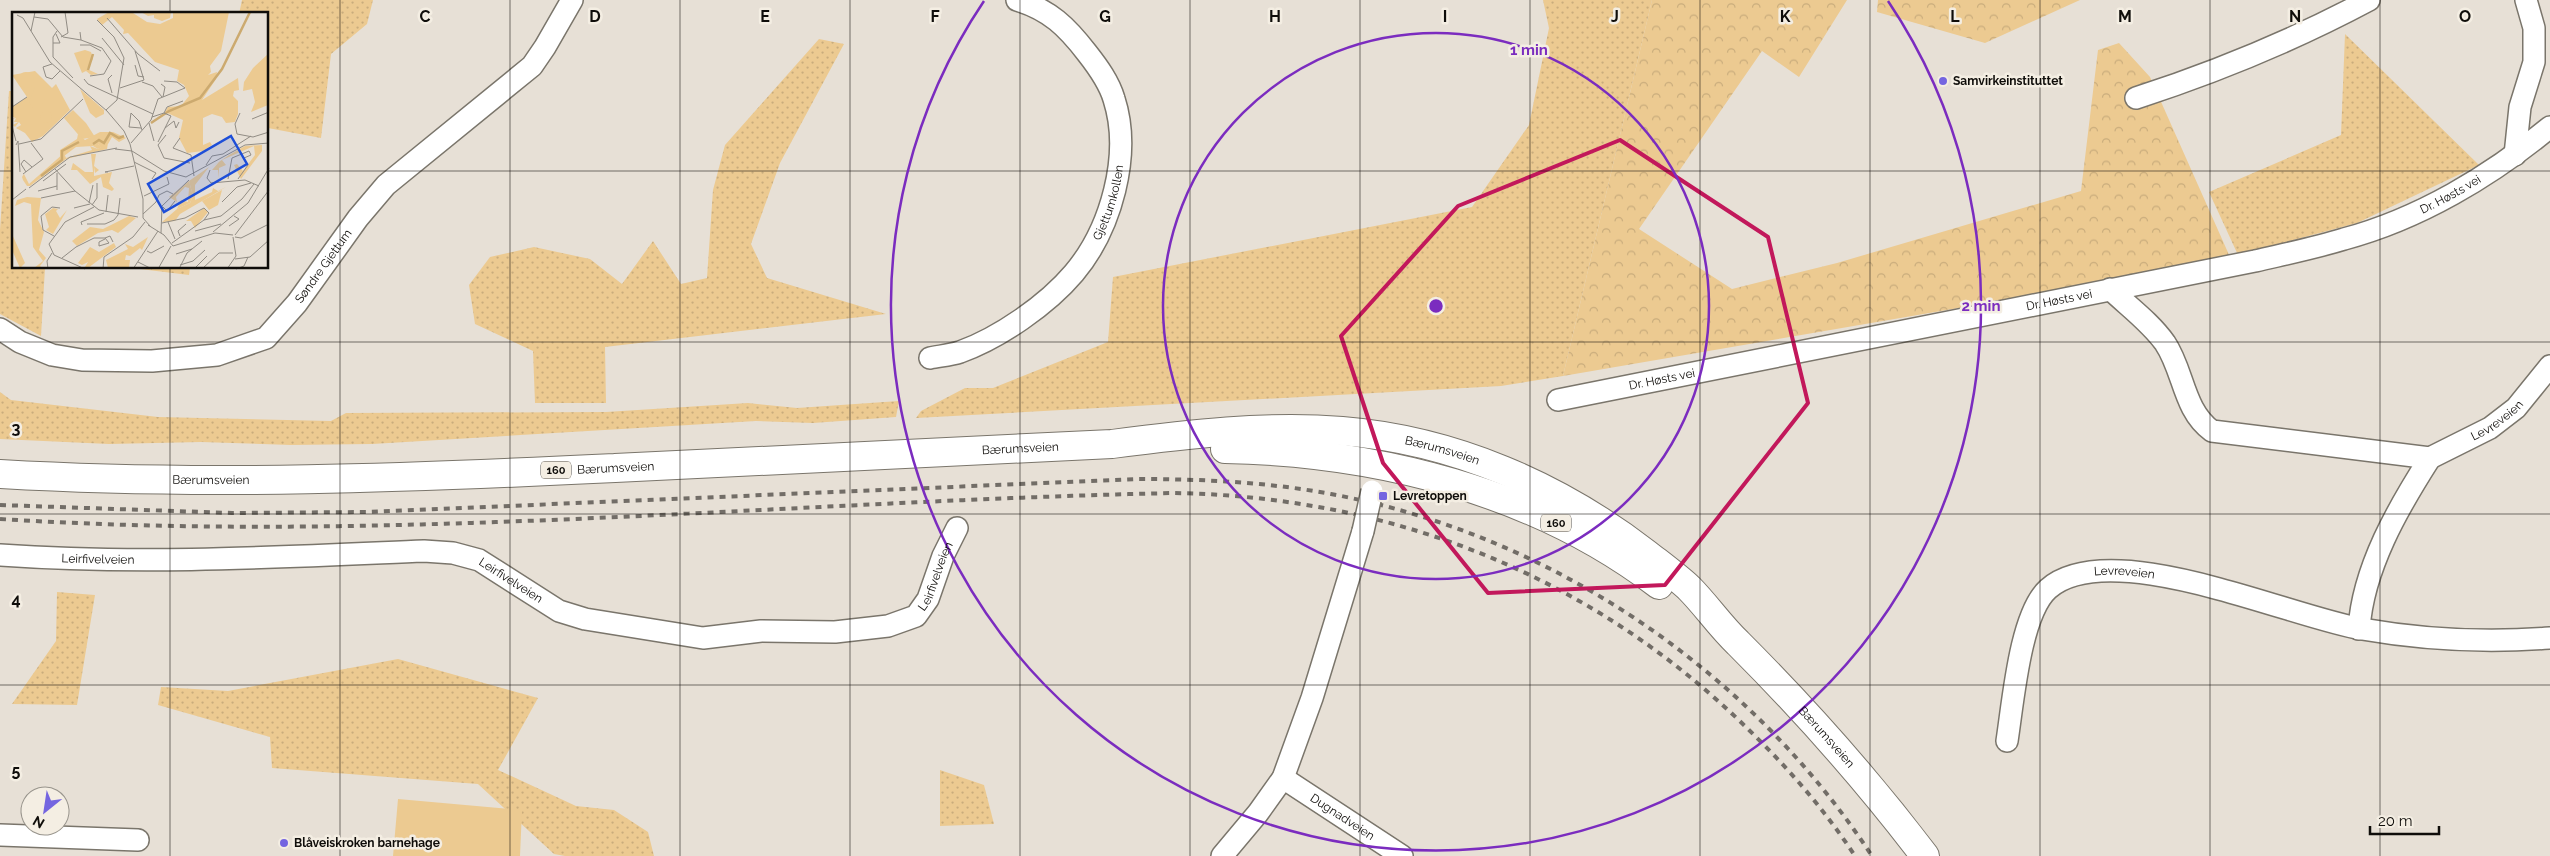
<svg xmlns="http://www.w3.org/2000/svg" width="2550" height="856" viewBox="0 0 2550 856" font-family="Raleway,sans-serif">
  <defs>
    <pattern id="green-dots" width="8" height="8" patternUnits="userSpaceOnUse" patternTransform="scale(1.25)"><rect width="8" height="8" fill="#ecca91"/><path d="M2 2h.1M6 6h.1" fill="none" stroke="#c9ac7c" stroke-width="1.8" stroke-linecap="round"/></pattern>
    <pattern id="forest-crowns" width="20" height="18" patternUnits="userSpaceOnUse" patternTransform="scale(1.25)"><rect width="20" height="18" fill="#ecca91"/><path d="M2 6a3 3 0 1 1 6 0M12 15a3 3 0 1 1 6 0" fill="none" stroke="#c9ac7c"/></pattern>
  </defs>
  <rect width="100%" height="100%" fill="#e7e0d6"/>
  <g fill="url(#green-dots)">
    <path d="M242,0h131l-6,24 -36,30 -10,84 -53,-10v-114h-29z"/>
    <path d="M1543,0h109l-89,376 -62,10 -585,32 5,-7 44,-23h28l115,-46 5,-65 359,-70 57,-82 20,-97z"/>
    <path d="M2345,34l134,131 -122,58 -119,32 -29,-63 132,-57z"/>
    <path d="M819,39l25,5 -64,119 -29,81 16,34 119,36 -281,33 1,56h-71l-2,-52 -58,-27 -6,-39 21,-28 44,-10 56,12 32,25 31,-43 28,43 26,-6 6,-88 12,-45z"/>
    <path d="M9,91h5v177h31l-4,68 -41,-22v-84z"/>
    <path d="M132,268h58l-1,7z"/>
    <path d="M0,392l11,8 147,17 173,4 15,-8 260,-1 142,-9 49,5 102,-7 -3,16 -83,6 -57,-2 -384,23 -81,1 -90,-3 -92,2 -109,-5z"/>
    <path d="M57,592l38,3 -18,110 -65,-1 44,-63z"/>
    <path d="M398,659l140,39 -40,72 78,36 38,4 34,22 6,24h-89l-11,-2 -76,-70 -206,-16 -2,-31 -112,-32 3,-18 67,4z"/>
    <path d="M940,770l44,15 10,39 -54,2z"/>
  </g>
  <g fill="url(#forest-crowns)">
    <path d="M1652,0h195l-48,77 -37,-26 -123,178 93,60 105,-26 244,-72 17,-141 21,-7 31,34 80,180 -121,25 -546,94z"/>
    <path d="M1878,0h202l-95,43 -108,-31z"/>
  </g>
  <path fill="#ecca91" d="M398,799l124,11 -2,46h-127z"/>
  <g fill="none" stroke-linecap="round" stroke-linejoin="round">
    <g stroke="#7a756b" stroke-width="24">
      <g id="street">
        <path d="M2136,98c80,-26 158,-58 233,-98"/>
        <path d="M2515,155l5,-48 14,-45v-34l-8,-28"/>
        <path id="s1" d="M2110,289c19,18 40,33 55,54 19,28 18,67 47,88l218,27 60,-30 26,-20 34,-42"/>
        <path id="s2" d="M0,329l20,13 32,13 30,5 70,1 65,-6 49,-17 31,-35 61,-85 28,-33 146,-119 13,-19 27,-47"/>
        <path id="s3" d="M930,358c10,-2 21,-3 30,-6 39,-14 87,-47 114,-79 37,-44 58,-118 40,-174 -5,-17 -16,-32 -27,-46 -20,-26 -37,-43 -70,-53"/>
        <path id="s4" d="M1558,400l697,-139c30,-7 60,-13 89,-22 75,-20 147,-63 206,-112"/>
        <path id="s5" d="M0,555c141,10 283,2 424,-4l29,2 26,7 80,51 26,8 118,19 58,-7 74,1 53,-6 28,-10 12,-17 15,-43 14,-28"/>
        <path d="M2359,629c4,-61 39,-121 71,-171"/>
        <path id="s6" d="M2007,741c6,-38 13,-127 41,-152 61,-54 242,28 314,40 63,11 124,14 188,9"/>
        <path id="s7" d="M1283,778l119,78"/>
        <path d="M0,835l138,5"/>
        <path d="M1222,856l36,-43 25,-35 29,-80 51,-167"/>
      </g>
    </g>
    <g stroke="#7a756b" stroke-width="30">
      <g id="primary">
        <path d="M1225,449c153,3 311,42 434,136"/>
        <path id="s8" d="M0,474c205,12 410,4 615,-6 166,-8 332,-16 497,-24 76,-10 154,-19 230,-13 112,9 217,55 305,123 14,11 29,22 42,34 17,17 31,38 49,55 67,67 130,138 187,213"/>
      </g>
    </g>
    <use href="#street" stroke="#fff" stroke-width="21"/>
    <use href="#primary" stroke="#fff" stroke-width="28"/>
    <g stroke="#726d67" stroke-width="4" stroke-dasharray="6 6" stroke-linecap="butt">
      <path d="M0,505l232,8 136,-1 769,-33c65,0 130,3 194,15 220,41 419,176 541,362"/>
      <path d="M0,519c392,25 783,-18 1175,-26 218,4 418,83 574,237 39,38 76,80 106,126"/>
    </g>
    <g stroke="#7a756b" stroke-width="24" stroke-linecap="butt">
      <path id="street-bridge" d="M1363,531l9,-40"/>
    </g>
    <use href="#street-bridge" stroke="#fff" stroke-width="21"/>
  </g>
  <path fill="none" stroke="#c2185b" stroke-width="4" stroke-linejoin="round" d="M1620,140l148,97 40,166 -143,182 -177,8 -105,-130 -42,-127 117,-130z"/>
  <path fill="none" stroke="#0f0d0a" stroke-width="1" stroke-opacity="0.55" d="M170,0v14M340,0v856M510,0v856M680,0v856M850,0v856M1020,0v856M1190,0v856M1360,0v856M1530,0v856M1700,0v856M1870,0v856M2040,0v856M2210,0v856M2380,0v856M0,171h14M268,171h2282M170,268v588M0,342h2550M0,514h2550M0,685h2550"/>
  <g fill="none" stroke="#7b2cbf" stroke-width="2.5">
    <circle cx="1436" cy="306" r="273"/>
    <path d="M1888 1A545 545 0 1 1 984 1"/>
  </g>
  <g fill="#7465e0" stroke="#f4eee3" stroke-width="2">
    <circle cx="1943" cy="81" r="5"/>
    <rect x="1378" y="491" width="10" height="10" rx="2.5"/>
    <circle cx="284" cy="843" r="5"/>
  </g>
  <g text-anchor="middle" dominant-baseline="central" stroke-width="5" stroke-linejoin="round" paint-order="stroke">
    <g fill="#f4eee3" stroke="#54504b" stroke-width="1">
      <rect x="541" y="461.5" width="30" height="17" rx="4"/>
      <rect x="1541" y="514.5" width="30" height="17" rx="4"/>
    </g>
    <g font-size="11" font-weight="bold" fill="#0f0d0a">
      <text x="556" y="470">160</text>
      <text x="1556" y="523">160</text>
    </g>
    <g font-size="12" font-weight="bold" fill="#0f0d0a" stroke="#f4eee3" text-anchor="start">
      <text x="1953" y="81">Samvirkeinstituttet</text>
      <text x="1393" y="496">Levretoppen</text>
      <text x="294" y="843">Blåveiskroken barnehage</text>
    </g>
    <g font-size="12" fill="#0f0d0a" stroke="#f4eee3">
      <text stroke="none"><textPath href="#s4" startOffset="918">Dr. Høsts vei</textPath></text>
      <text stroke="none"><textPath href="#s3" startOffset="250">Gjettumkollen</textPath></text>
      <text stroke="none"><textPath href="#s2" startOffset="368">Søndre Gjettum</textPath></text>
      <text stroke="none"><textPath href="#s4" startOffset="511">Dr. Høsts vei</textPath></text>
      <text stroke="none"><textPath href="#s4" startOffset="106">Dr. Høsts vei</textPath></text>
      <text stroke="none"><textPath href="#s1" startOffset="475">Levreveien</textPath></text>
      <text stroke="none"><textPath href="#s8" startOffset="1021">Bærumsveien</textPath></text>
      <text stroke="none"><textPath href="#s8" startOffset="1446">Bærumsveien</textPath></text>
      <text stroke="none"><textPath href="#s8" startOffset="616">Bærumsveien</textPath></text>
      <text stroke="none"><textPath href="#s8" startOffset="211">Bærumsveien</textPath></text>
      <text stroke="none"><textPath href="#s5" startOffset="98">Leirfivelveien</textPath></text>
      <text stroke="none"><textPath href="#s5" startOffset="982">Leirfivelveien</textPath></text>
      <text stroke="none"><textPath href="#s6" startOffset="240">Levreveien</textPath></text>
      <text stroke="none"><textPath href="#s5" startOffset="518">Leirfivelveien</textPath></text>
      <text stroke="none"><textPath href="#s8" startOffset="1934">Bærumsveien</textPath></text>
      <text stroke="none"><textPath href="#s7" startOffset="71">Dugnadveien</textPath></text>
    </g>
  </g>
  <g transform="translate(12 12)">
    <rect width="256" height="256" fill="#e7e0d6"/>
    <path d="M73,38l6,2 2,7 -6,10 11,5 -7,1 -5,-4 -4,2 -8,-20zM23,59l17,17 4,-4 14,26 -27,26 -11,6 -7,-9 -9,-5 5,-3 -2,-3 -4,5 -2,-2 5,-3h-4l2,-4 -4,1 3,-2h-3v-10l15,-10 -15,-22zM68,77l24,21v4l-8,4 -6,-5zM61,98l13,13 9,14 -13,2 -18,-21zM86,132l10,-1 -1,6 -41,10 -36,27h-3l-4,-6 -1,-3 2,-3 5,10 35,-31 2,5 26,-8 -2,-4 8,3 3,-2zM250,133v6l-21,28 -7,-14 3,-1 6,7 12,-16 -1,-9 -32,14 4,5 -7,3v10l-1,-8h-6l7,-8 -9,6 19,-13 16,-9zM79,142h5l-2,12 5,4 -4,3 -1,-6v9l18,-4 -3,11 5,6 -2,2 -9,-4 -2,-10 -11,7 -13,-14h-6l2,-7 12,9h8zM197,155l-14,18v15l17,-8 1,-4 5,3 8,-4 -46,27 -5,7 -13,1 15,-13 13,-6 3,-7 -4,-15zM41,196l5,1 -2,2 4,7 7,-8 -14,24 -7,-4 3,-3 -4,-13zM0,222l13,29 -5,5 -8,-18z" fill="#ecca91"/>
    <path d="M97,0l24,1 14,9 13,2 13,-6v-6h56l-8,39 -11,15 1,6 -3,3 9,-3 -1,7 -14,21 36,-22 1,12 -5,1 -1,5 5,5v13l-3,8 -9,1 -4,-6 -10,-3 -9,4v27l7,-3 2,3 -9,6 -16,2 -8,-15 4,-18 -18,-8 3,-5 13,-1 8,-10 -5,-11 -7,-4 2,-11 -24,-8 -27,-29 -5,1 1,-4 -12,-13 -10,8 -5,-6zM129,0h30l-1,6 -8,3 -8,-3v-3l-6,1zM256,42v51l-17,7 4,-10 -3,-13 -9,2 1,-9 9,-14zM88,120h13l13,6 -7,4 -7,-5 -4,7h-10l4,3 -4,2 -5,-3 -17,1 -16,12v-9l17,-11 1,-5 7,6zM177,169l4,15 -3,7 -13,6 4,-9 7,2 1,-14 -4,-1 -9,10 1,5 -8,-5zM210,178l-4,15 -9,5 -7,-9zM15,185l14,1 -3,22 6,12 -5,18 7,8 -6,8 2,2h-8l9,-7 -10,-14 -2,-43 -7,-2 -9,4 2,-6zM192,196l4,4 -13,16 -4,-7h-5zM117,204l7,2 -18,15 -6,-3 -14,3 -21,13 -5,-5 18,-14 13,2zM136,225l-6,13 -2,-2 -10,8 -4,-1 -1,5h5l-1,8h-21l-2,-8 22,-11 -3,-5 8,3zM102,231l2,4 -28,21 -3,-1 3,-5 -6,3 -4,-2 12,-16 9,5z" fill="#ecca91"/>
    <path d="M6 68a8 8 0 1 1 16 0a8 8 0 1 1-16 0ZM23,75h8l4,8 -7,13h-7l-4,-6zM28 105a6 6 0 1 1 12 0a6 6 0 1 1-12 0Z" fill="#ecca91"/>
    <path fill="none" stroke="#ccaa6f" stroke-width="2.5" d="M76,58l5,-16M139,111l18,-12 31,-13 22,-29 28,-57M81,132l6,-4 5,3 6,-10 9,5 5,-2M29,164l21,-16v-9l17,-9"/>
    <path fill="none" stroke="#918c84" stroke-width="1" d="M5,3l6,3 27,44 57,49 17,20 6,13 13,55v19l7,8M22,5l14,2 15,18 18,3 -1,-8M95,6l31,36 22,17M85,8l17,17 10,21 -7,42 -11,10M19,19l4,-19M45,19l-4,6v20l20,21M49,25l7,-4 -3,-21M90,26l22,27M69,28l21,8 9,13 -7,13 -14,2M41,31h7l-4,-9M68,33h10l11,6M40,52l-9,3 3,10 6,2 8,-8M123,53l3,11 6,1M100,63l-4,4 4,14M72,67l4,5 65,30M130,70l11,4 9,11M149,72l4,3 -2,10M108,76l24,-8 -9,-29M0,95l15,-10M152,101l3,-6 16,-6M228,101l-5,11 2,10 16,3 16,-5M140,105l12,-4 7,3 -13,26M240,107l17,-7M137,111l5,18M0,114l4,15M129,116l-12,-1 2,-14 8,8 3,9M153,116l9,-7 2,7 3,-6M154,123l-8,10 6,13 26,5M168,126l-7,10 18,7 3,21M119,131l20,-23 7,-21 27,-11 -8,-6 -13,-1M7,132l22,-5 42,-40M4,133l2,-4 2,31M103,137l17,2 32,20 22,6 59,-32 24,-2M122,150l22,11 -4,6M194,153l6,-9 11,-2 28,-18M43,157l20,22 24,19 39,7M198,158l-3,8 4,5 34,-3 14,6M14,160l-5,-8 3,-4 8,7M96,160h-3l29,-6M45,161v17M11,162l20,-15 -12,-16M216,167l4,-21 17,-7 2,4 -7,3M226,167l10,-14M31,169l23,-17M17,176l41,-31 47,-9M26,179l19,-5M185,181l16,-10M132,184l25,-12 -2,-7M29,186l34,-7M0,188l14,-11M210,190l15,-15 14,-4M77,191l4,-18M80,193l5,-7v-15M151,195l4,4 8,-10M62,196l16,-4M94,200l2,-17M131,202l13,-12 3,-7 8,-4 6,3M156,210l7,17M150,211l23,-5 19,-10 5,5 -5,7M75,212h18l9,-4 4,-5 2,-17M70,213l-1,-3 23,-9M136,213l16,10 9,11 42,-13 18,2M217,214l10,-7 -5,-3M183,219l26,-7M201,220l35,-29 21,-35M149,221l1,-27 27,-26M223,223l34,-45M42,224l-11,-6 -2,-14 11,-9 8,1M168,224l-2,-5 8,-7M223,225l6,1 28,-14M93,227l-6,3v4l10,-3M97,231l-4,-5 5,-2 3,6M160,231l32,-23 17,-4 21,-17 12,-15M135,239l4,2 13,-7M164,242l16,-5M50,246l14,-11 18,-9h11M223,247l15,-2 19,-17M126,250l14,7M168,253l13,-4 12,-11M36,257l-1,-8 5,-8M73,257l-31,-14 -5,-11 16,-22 29,-15M91,257l1,-12 29,-20 12,-15M121,257l25,-38M146,257l13,-23M167,257l8,-16 15,-12M182,257l13,-13M190,257l17,-16h14M215,257l9,-13 -3,-19M224,257l8,-3 4,-9"/>
    <path fill="#1d4ed8" fill-opacity="0.15" stroke="#1d4ed8" stroke-width="2.5" d="M219,124l16,28 -83,48 -16,-28z"/>
    <rect width="256" height="256" fill="none" stroke="#0f0d0a" stroke-width="2.5"/>
  </g>
  <g font-size="16" text-anchor="middle" font-weight="bold" fill="#0f0d0a" stroke="#f4eee3" stroke-width="5" stroke-linejoin="round" paint-order="stroke">
    <text x="425" y="22">C</text>
    <text x="595" y="22">D</text>
    <text x="765" y="22">E</text>
    <text x="935" y="22">F</text>
    <text x="1105" y="22">G</text>
    <text x="1275" y="22">H</text>
    <text x="1445" y="22">I</text>
    <text x="1615" y="22">J</text>
    <text x="1785" y="22">K</text>
    <text x="1955" y="22">L</text>
    <text x="2125" y="22">M</text>
    <text x="2295" y="22">N</text>
    <text x="2465" y="22">O</text>
    <text x="16" y="434">3</text>
    <text x="16" y="605">4</text>
    <text x="16" y="776">5</text>
  </g>
  <circle cx="1436" cy="306" r="8" fill="#7b2cbf" stroke="#f4eee3" stroke-width="2.5"/>
  <g font-size="15" text-anchor="middle" font-weight="bold" fill="#7b2cbf" stroke="#f4eee3" stroke-width="5" stroke-linejoin="round" paint-order="stroke">
    <text x="1529" y="55">1 min</text>
    <text x="1981" y="311">2 min</text>
  </g>
  <g transform="translate(45 811) rotate(210)"><circle r="24" fill="#f4eee3" stroke="#98948c"/>
  <path d="M0-4L9 19L0 12L-9 19Z" fill="#7465e0"/>
  <text y="-8" font-size="14" font-weight="bold" text-anchor="middle" fill="#0f0d0a">N</text>
  </g>
  <path d="M2370 826v8h69v-8" fill="none" stroke="#0f0d0a" stroke-width="2.5"/>
  <text x="2378" y="826" font-size="15" fill="#0f0d0a" stroke="#f4eee3" stroke-width="4" paint-order="stroke">20 m</text>
</svg>
